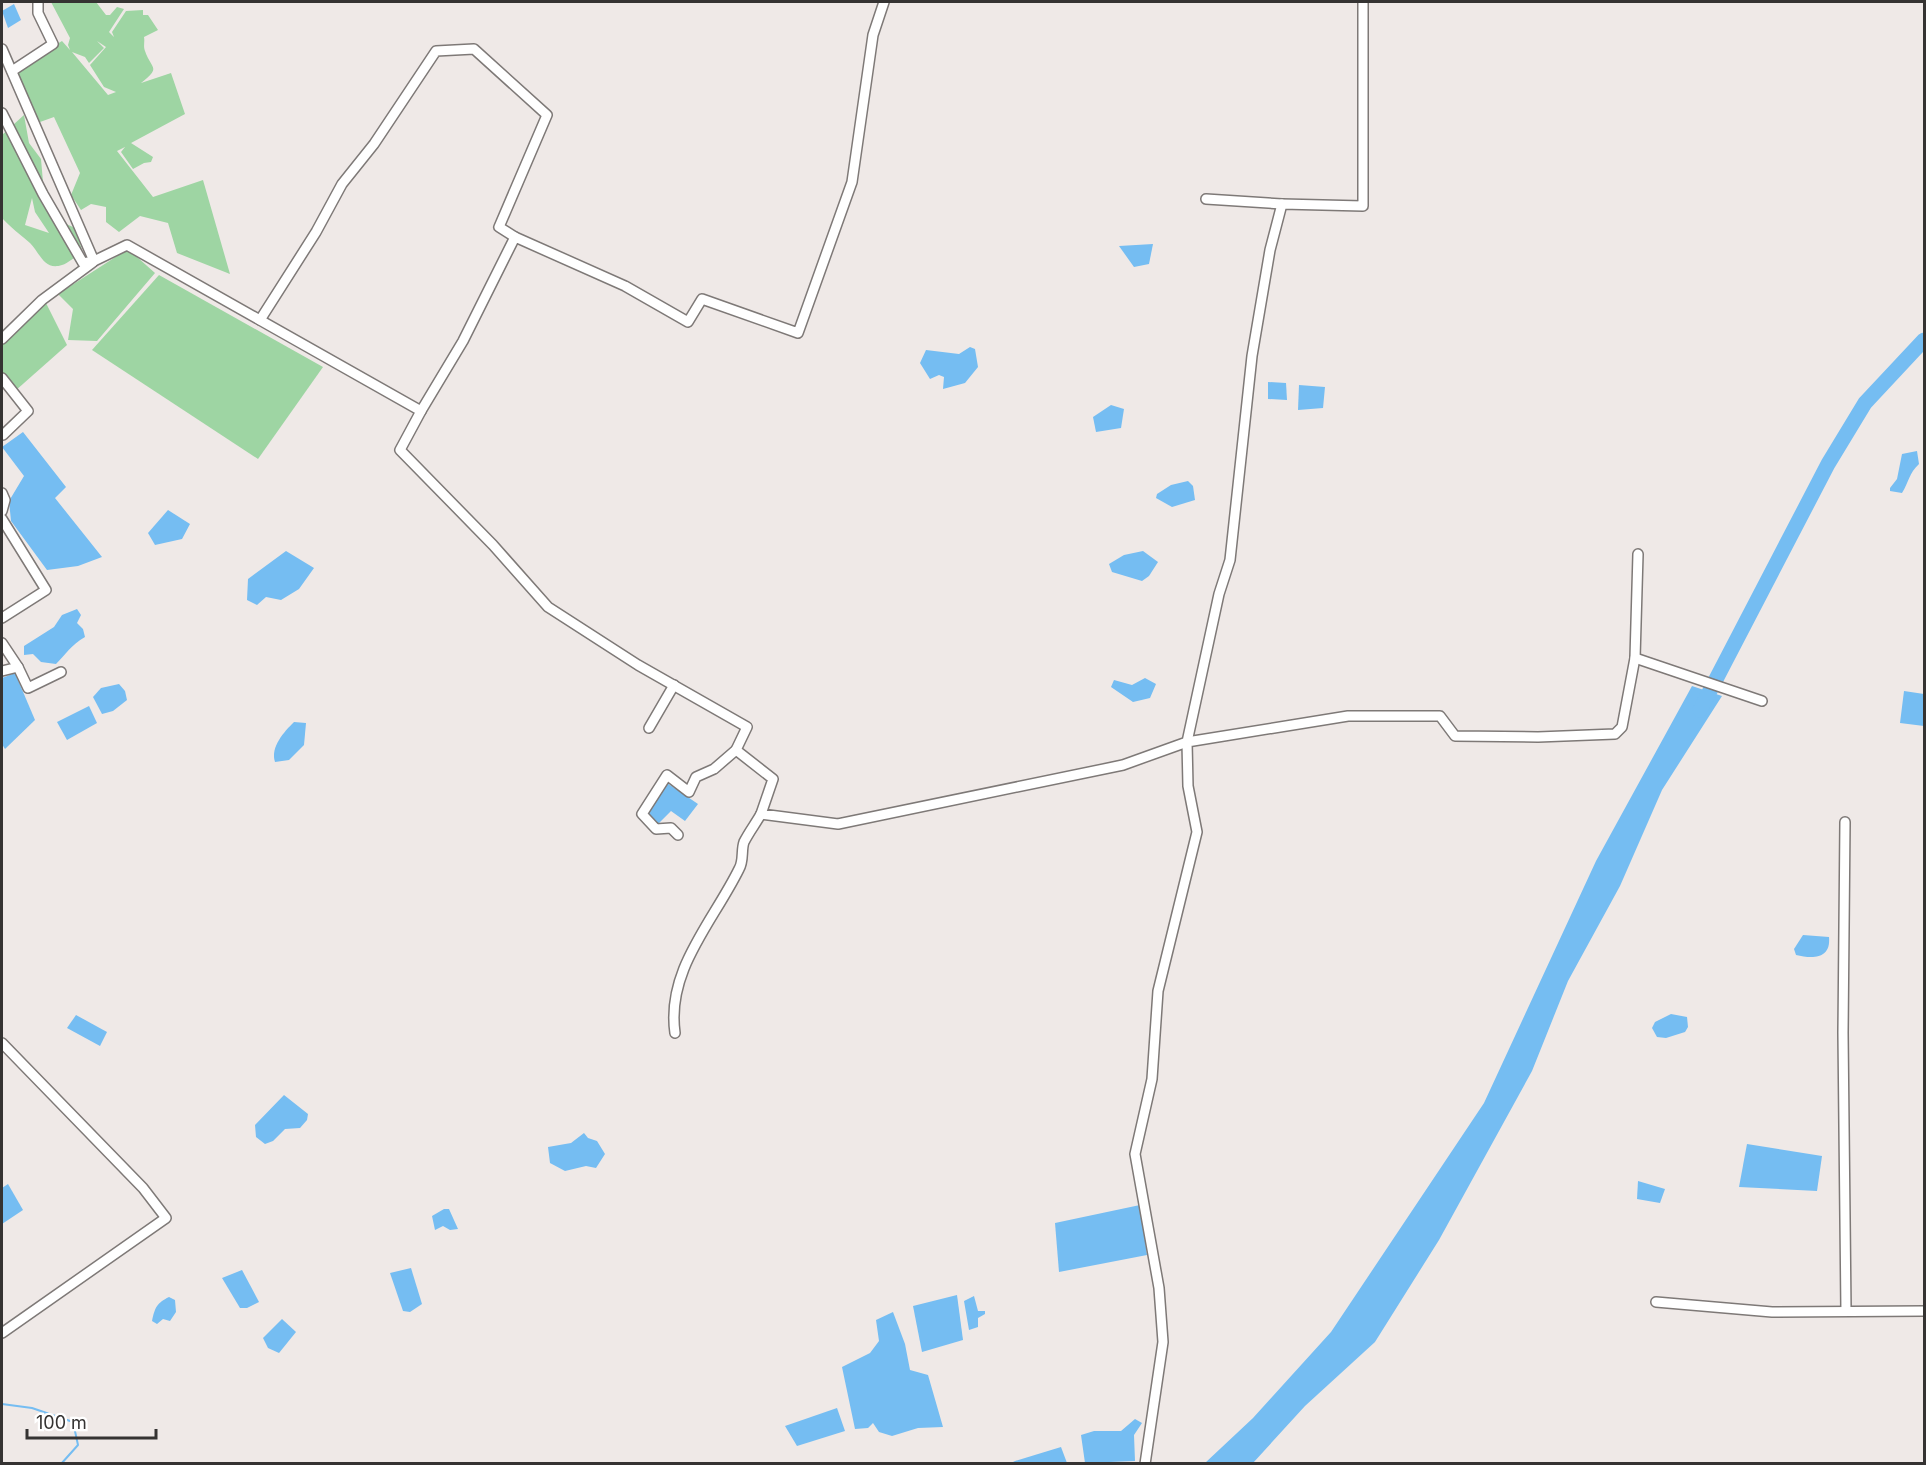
<svg xmlns="http://www.w3.org/2000/svg" width="1926" height="1465" viewBox="0 0 1926 1465" font-family="Inter,sans-serif">
  <rect width="100%" height="100%" fill="#efe9e7"/>
  <g fill="#9ed5a3" fill-rule="evenodd">
    <path d="M51,2h45l10,13h4l7,-8 7,2 -15,23 5,5 -2,-5 14,-21 17,-1v5h5l10,15 -14,7c1,5 -1,9 1,14 6,18 17,16 -4,32l30,-10 14,41 -54,29 22,14 -2,5 -7,1 -11,6 -12,-17 4,-5 -8,4 36,46 50,-17 27,94 -53,-21 -9,-30 -28,-7 -21,16 -13,-10v-15l-15,-3 -10,6 -10,-15 9,-22 -26,-56 -14,5 -28,-51 50,-30 8,9 -2,-5 2,-7zM97,41l9,6 -16,18 14,22 12,5 -8,3 -36,-43 13,5 4,6 15,-15z"/>
    <path d="M24,115l5,28 12,16 2,23 14,32 5,8 13,6 8,25c-8,3 -14,10 -21,12 -18,6 -22,-12 -32,-22 -9,-8 -20,-16 -28,-25v-83zM32,198l3,14 14,21 -24,-8z"/>
    <path d="M128,249l27,24 -58,68 -29,-1 5,-31 -15,-15z"/>
    <path d="M159,275l164,92 -65,92 -166,-109z"/>
    <path d="M45,301l22,44 -52,46 -13,-16v-32z"/>
  </g>
  <g fill="#75bdf2">
    <path d="M14,4l7,16 -13,8 -6,-17z"/>
    <path d="M1153,244l-4,20 -15,3 -15,-21z"/>
    <path d="M970,347l5,2 3,18 -13,16 -22,6 1,-12 -5,-2 -9,4 -10,-16 6,-13 33,4z"/>
    <path d="M1268,382l18,1 1,17 -19,-1z"/>
    <path d="M1299,385l26,2 -2,21 -25,2z"/>
    <path d="M1111,405l13,4 -3,19 -25,4 -3,-15z"/>
    <path d="M23,432l43,55 -11,11 47,59 -24,9 -31,4 -36,-49 -2,-20 15,-25 -22,-29z"/>
    <path d="M1917,451l2,13c-10,9 -10,18 -17,29l-12,-2v-3l7,-9 5,-25z"/>
    <path d="M1188,481l5,5 2,14 -23,7 -16,-9 1,-4 14,-9z"/>
    <path d="M168,510l22,14 -8,15 -27,6 -7,-12z"/>
    <path d="M286,551l28,17 -15,21 -18,11 -15,-3 -9,8 -10,-5 1,-21z"/>
    <path d="M1143,551l15,11 -9,14 -7,5 -30,-9 -3,-8 15,-9z"/>
    <path d="M77,609l4,6 -4,8 6,6 2,8c-14,8 -19,17 -29,27l-15,-2 -8,-8 -9,1v-9l30,-19 8,-12z"/>
    <path d="M15,673l20,47 -30,29 -3,-5v-66z"/>
    <path d="M1145,678l11,6 -6,14 -17,4 -22,-15 3,-7 18,5z"/>
    <path d="M119,684l6,7 2,9 -14,11 -11,3 -9,-17 8,-9z"/>
    <path d="M1692,686l30,10 -60,94 -42,96 -52,95 -36,90 -93,169 -64,102 -70,64 -52,57h-48l48,-45 78,-86 153,-229 112,-242z"/>
    <path d="M1904,691l20,3v32l-24,-3z"/>
    <path d="M89,706l8,17 -30,17 -10,-18z"/>
    <path d="M294,722l12,1 -2,22 -15,15 -14,2c-5,-15 9,-30 19,-40z"/>
    <path d="M667,783l31,21 -13,17 -14,-10 -13,13 -12,-10z"/>
    <path d="M1803,935l26,2c2,22 -16,22 -33,18l-2,-6z"/>
    <path d="M1671,1014l16,3 1,10 -3,5 -19,6 -9,-1 -5,-9 3,-6z"/>
    <path d="M76,1015l31,17 -7,14 -33,-18z"/>
    <path d="M284,1095l24,19 -1,6 -7,8 -15,1 -12,12 -8,3 -9,-7 -1,-12z"/>
    <path d="M584,1133l4,5 9,3 8,13 -9,14 -10,-2 -21,5 -15,-8 -2,-16 23,-4z"/>
    <path d="M1747,1144l75,12 -5,35 -78,-4z"/>
    <path d="M1638,1181l27,8 -5,14 -23,-4z"/>
    <path d="M8,1184l15,26 -21,14v-36z"/>
    <path d="M1140,1205l7,50 -88,17 -4,-49z"/>
    <path d="M444,1209h5l9,20 -8,1 -7,-4 -8,4 -3,-14z"/>
    <path d="M411,1268l11,36 -12,8 -7,-1 -13,-38z"/>
    <path d="M242,1270l17,32 -12,6h-7l-18,-30z"/>
    <path d="M957,1295l6,45 -41,12 -9,-46z"/>
    <path d="M974,1296l4,15h7v3l-7,4v9l-9,3 -5,-29z"/>
    <path d="M169,1297l6,3 1,12 -6,9 -7,-2 -6,5 -5,-3c3,-14 5,-18 17,-24z"/>
    <path d="M893,1312l12,32 5,26 18,5 15,52 -25,1 -26,8 -13,-4 -6,-9 -5,5 -13,1 -13,-62 28,-14 9,-12 -3,-21z"/>
    <path d="M282,1319l14,13 -17,21 -11,-5 -5,-10z"/>
    <path d="M837,1408l8,23 -48,15 -12,-20z"/>
    <path d="M1135,1419l7,4 -8,12 1,26 -50,2 -4,-28 13,-4h27z"/>
    <path d="M1061,1447l6,16h-56l4,-2z"/>
  </g>
  <g fill="none" stroke-linecap="round" stroke-linejoin="round">
    <path stroke="#75bdf2" stroke-width="2" d="M2,1404l30,4 41,14 5,23 -17,19"/>
    <path stroke="#75bdf2" stroke-width="15" d="M1700,710l128,-246 37,-61 59,-63"/>
    <g stroke="#7e7977" stroke-width="12">
      <g id="minor">
        <path d="M2,49l92,212 33,-16 294,166 -21,39 93,95 55,62 90,58 109,62 -11,23 37,29 -12,35 77,10 285,-59 64,-23 32,-148 11,-34 22,-204 18,-106 12,-46 81,2v-204"/>
        <path d="M12,71l41,-27 -15,-31v-11"/>
        <path d="M2,113l41,81 40,69 11,-2"/>
        <path d="M1206,199l76,5"/>
        <path d="M260,320l56,-88 26,-48 32,-40 62,-93 38,-2 73,66 -48,112 16,10"/>
        <path d="M2,339l40,-39 50,-37"/>
        <path d="M2,378l26,33 -25,24 -1,-2"/>
        <path d="M421,411l42,-70 52,-104 110,49 63,36 14,-23 96,34 54,-151 21,-147 11,-33"/>
        <path d="M2,493l3,7 -3,11"/>
        <path d="M2,519l44,71 -44,28"/>
        <path d="M2,643l16,24 -16,4"/>
        <path d="M1635,658l127,43"/>
        <path d="M18,667l10,21 33,-16"/>
        <path d="M649,728l25,-43"/>
        <path d="M1845,822l-2,211 3,278"/>
        <path d="M678,835l-7,-7 -15,1 -14,-15 25,-39 22,17 7,-15 18,-8 22,-19"/>
        <path d="M675,1033c-9,-63 38,-111 64,-164 5,-8 2,-19 5,-27 5,-10 12,-19 17,-28"/>
        <path d="M2,1043l141,145 23,30 -164,115"/>
        <path d="M1656,1302l116,10 152,-1"/>
        <path d="M1145,1464l18,-122 -4,-54 -24,-134 17,-75 6,-88 39,-159 -9,-46 -1,-44 161,-26h92l15,20 83,1 77,-3 7,-7 13,-69 3,-104"/>
      </g>
    </g>
    <use href="#minor" stroke="#fff" stroke-width="9"/>
  </g>
  <rect width="1926" height="1465" fill="none" stroke="#353332" stroke-width="6"/>
  <path d="M27 1429v9h129v-9" fill="none" stroke="#353332" stroke-width="3"/>
  <text x="36" y="1429" font-size="18" fill="#353332" stroke="#ffffff" stroke-width="4.5" paint-order="stroke">100 m</text>
</svg>
